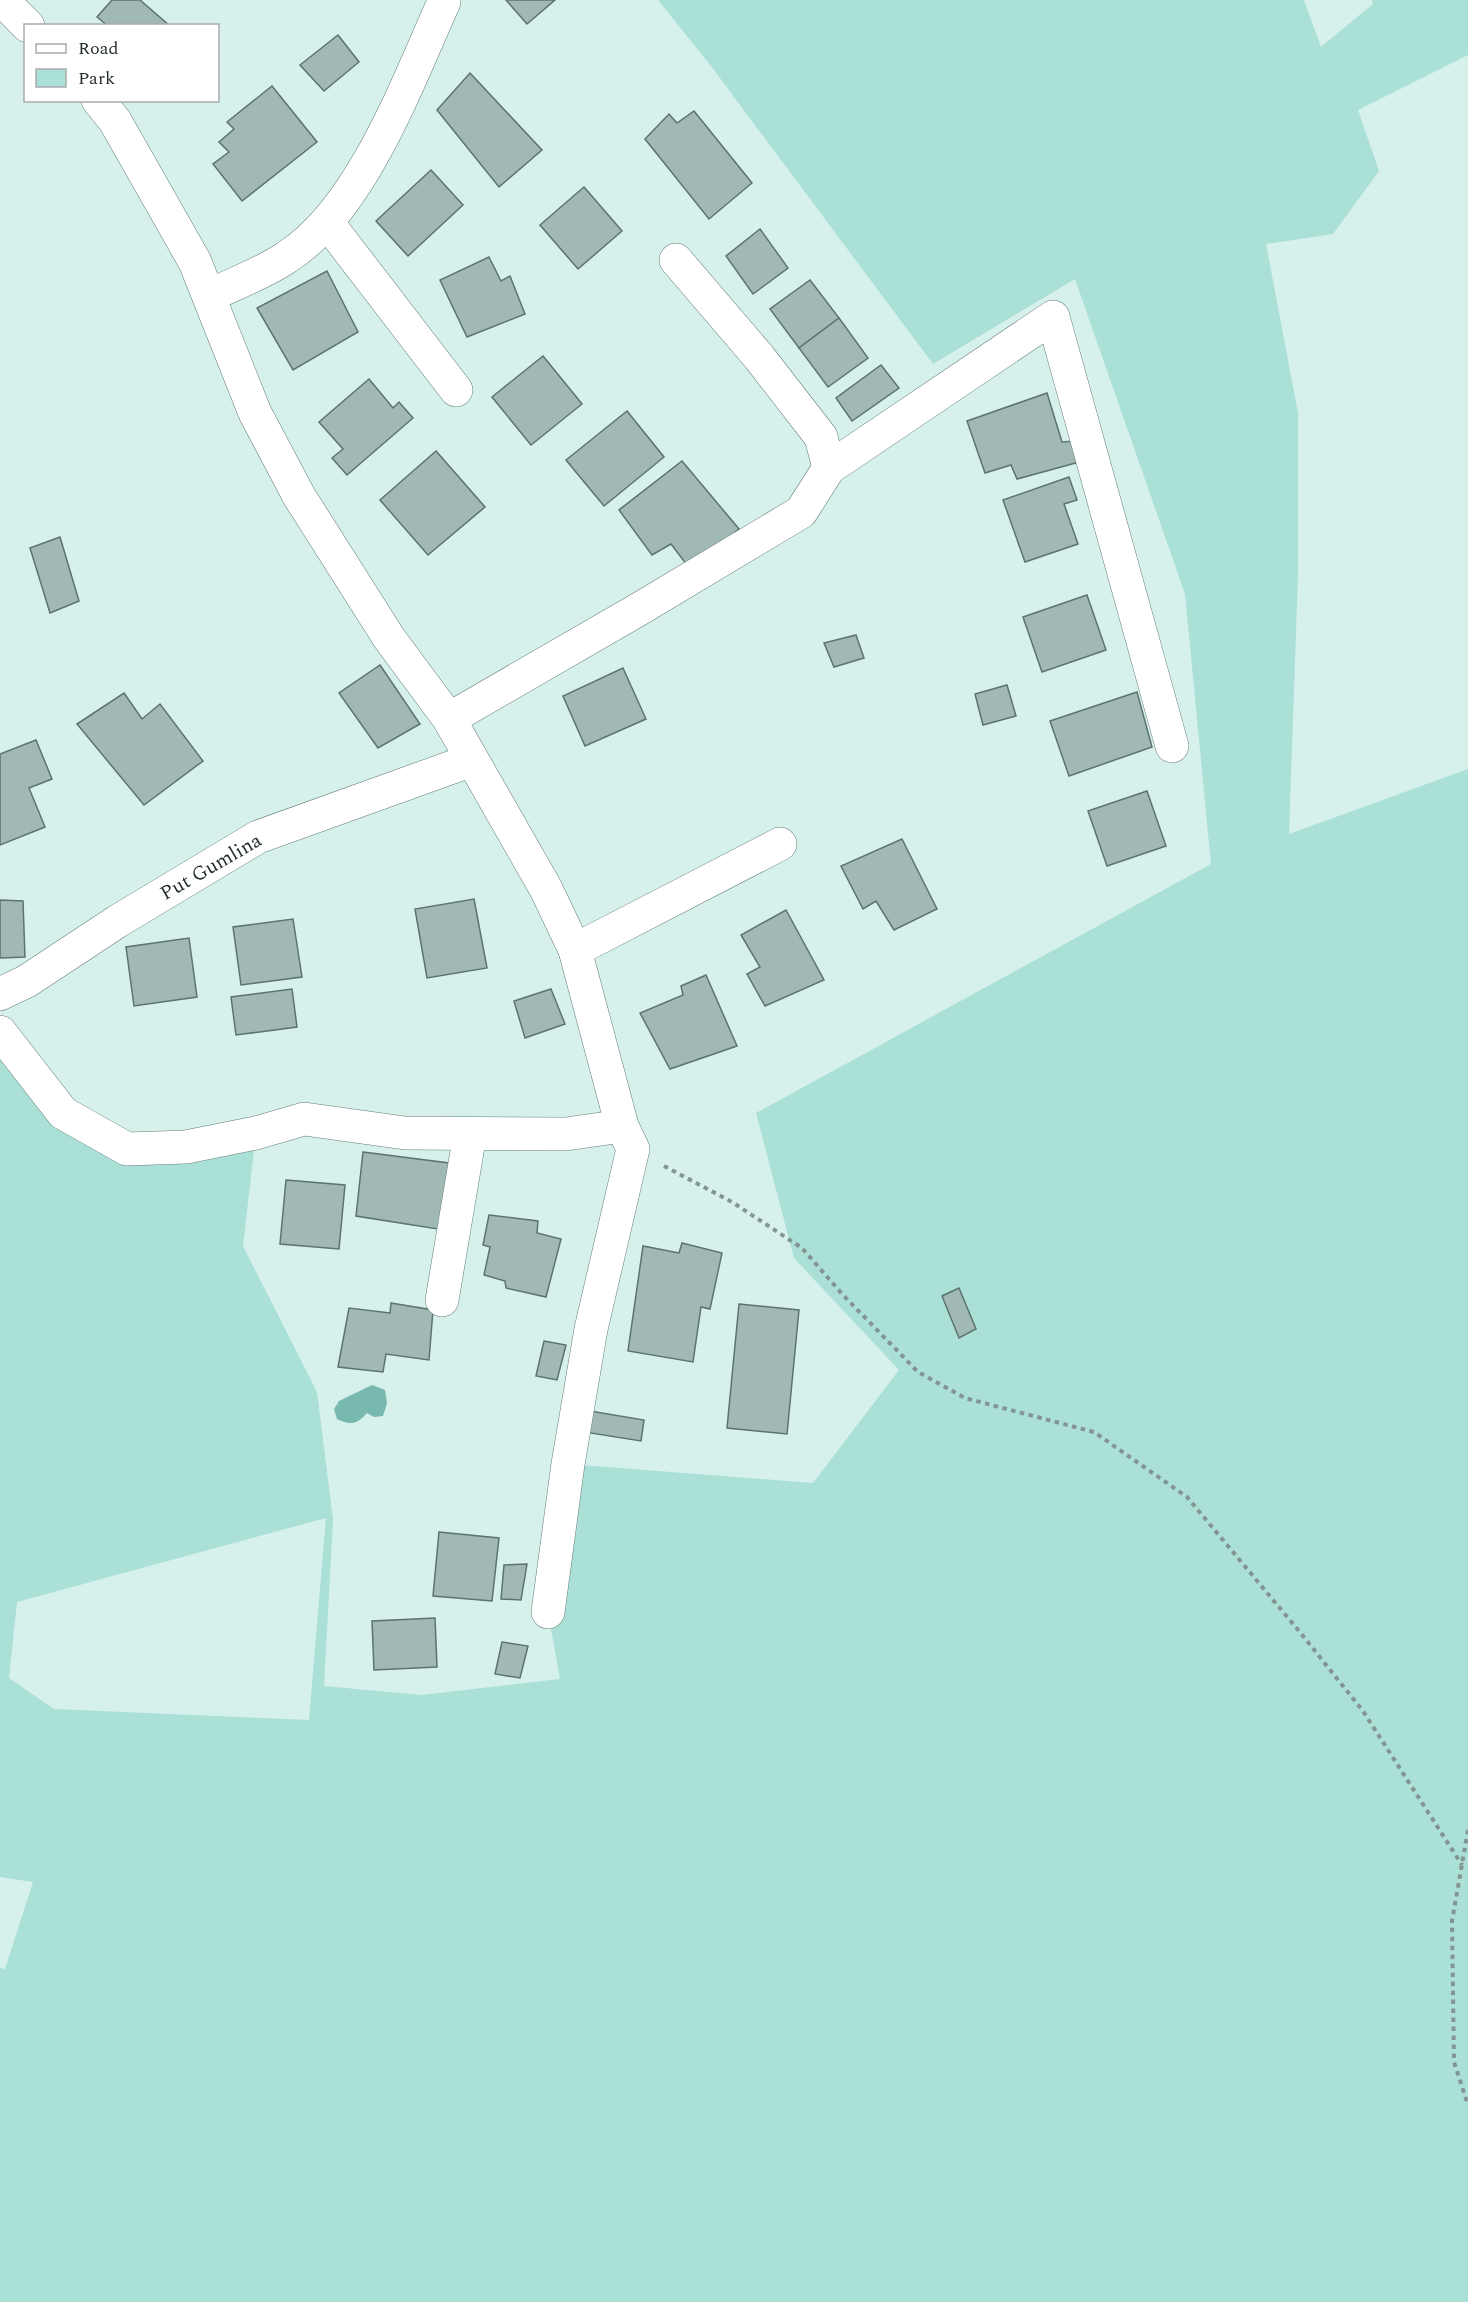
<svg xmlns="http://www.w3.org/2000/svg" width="1468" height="2302" viewBox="0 0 1468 2302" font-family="Spectral,serif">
  <rect width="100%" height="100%" fill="#d6f0eb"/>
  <path fill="#aae0d6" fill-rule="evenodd" d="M658,0h646l17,47 52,-43 -1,-4h96v55l-110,55 21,61 -46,63 -67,10 32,169v162l-9,259 179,-65v1533h-1468v-334l5,1 28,-87 -33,-5v-845l127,117 129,-16 -13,113 74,146 16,128 -9,166 98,9 138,-16 -12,-67 20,-148 245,19 86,-113 -105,-112 -38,-145 455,-249 -26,-270 -110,-315 -142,85 -222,-298zM326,1518l-17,202 -255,-11 -45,-31 8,-76z"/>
  <path fill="#77b9ae" d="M372,1385l13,5 2,13 -4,13 -9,1 -7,-4c-10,11 -16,13 -30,6l-3,-10 5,-8z"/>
  <g fill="#a0b9b5" stroke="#5c736f" stroke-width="1.5">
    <path d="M112,0h28l30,26h-62l-11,-9z"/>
    <path d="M506,0h49l-28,24z"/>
    <path d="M338,35l21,27 -35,29 -24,-26z"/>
    <path d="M470,73l72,77 -43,37 -62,-77z"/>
    <path d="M272,86l45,56 -75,59 -29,-37 16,-12 -10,-10 15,-13 -7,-7z"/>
    <path d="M694,111l58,72 -43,36 -64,-80 24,-25 8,9z"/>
    <path d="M431,170l32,35 -55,51 -32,-35z"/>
    <path d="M584,187l38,44 -44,38 -38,-44z"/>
    <path d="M760,229l28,39 -35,26 -27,-38z"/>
    <path d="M489,257l12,24 9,-5 15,38 -58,23 -27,-57z"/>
    <path d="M327,271l31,61 -65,38 -36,-62z"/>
    <path d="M810,280l29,38 -40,30 -29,-39z"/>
    <path d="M839,318l29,40 -40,29 -29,-39z"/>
    <path d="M543,356l39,48 -51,41 -39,-48z"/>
    <path d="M881,365l18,23 -47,33 -16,-23z"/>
    <path d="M369,379l24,29 6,-6 14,16 -66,57 -15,-17 11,-9 -24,-27z"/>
    <path d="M1047,393l15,49 14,-1 7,20 -66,18 -6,-14 -26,8 -18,-52z"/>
    <path d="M627,411l37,46 -60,49 -38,-46z"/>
    <path d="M436,451l49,56 -57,48 -48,-55z"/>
    <path d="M682,461l57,68 -49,40 -19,-25 -19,11 -33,-45z"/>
    <path d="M1069,477l8,23 -13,4 14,40 -53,18 -22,-62z"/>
    <path d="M60,537l19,64 -29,12 -20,-65z"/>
    <path d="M1087,595l19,55 -64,22 -19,-55z"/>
    <path d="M856,635l8,23 -30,9 -10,-24z"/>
    <path d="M380,665l40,59 -42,24 -39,-55z"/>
    <path d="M623,668l23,51 -61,27 -22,-50z"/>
    <path d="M1007,685l9,31 -33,9 -8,-31z"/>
    <path d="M1137,692l15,55 -83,29 -19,-55z"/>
    <path d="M124,693l18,26 18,-15 43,57 -59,44 -67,-81z"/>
    <path d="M36,740l16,39 -23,9 16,39 -45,18v-91z"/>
    <path d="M1147,791l19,55 -59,20 -19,-55z"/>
    <path d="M902,839l35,70 -43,21 -18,-29 -13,8 -22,-43z"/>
    <path d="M474,899l13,69 -60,10 -12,-69z"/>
    <path d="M0,900l23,1 2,56 -25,1z"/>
    <path d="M786,910l38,70 -59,26 -18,-32 13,-7 -19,-32z"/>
    <path d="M293,919l9,58 -61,8 -8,-58z"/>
    <path d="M189,938l8,59 -63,9 -8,-59z"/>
    <path d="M706,975l31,71 -67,23 -30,-56 43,-18 -2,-9z"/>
    <path d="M292,989l5,38 -61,8 -5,-38z"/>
    <path d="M551,989l14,35 -40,14 -11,-37z"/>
    <path d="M363,1152l86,11 -5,67 -88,-14z"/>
    <path d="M286,1180l59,5 -6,64 -59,-5z"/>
    <path d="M489,1215l49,6 -1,12 24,6 -15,58 -40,-9 -1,-7 -21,-6 6,-28 -7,-2z"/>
    <path d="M682,1243l40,10 -12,56 -9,-2 -8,55 -65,-11 15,-105 36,7z"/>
    <path d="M959,1288l17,41 -17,9 -17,-42z"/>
    <path d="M391,1303l42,7 -4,50 -43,-6 -3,18 -45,-5 11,-59 41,5z"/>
    <path d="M739,1304l60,6 -12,124 -60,-6z"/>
    <path d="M544,1341l22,4 -9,35 -21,-4z"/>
    <path d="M590,1411l54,9 -3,21 -57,-9z"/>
    <path d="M439,1532l60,6 -7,63 -59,-5z"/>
    <path d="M527,1564l-6,36 -20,-1 3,-34z"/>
    <path d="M435,1618l2,49 -63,3 -2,-49z"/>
    <path d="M502,1642l26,4 -8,32 -25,-4z"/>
  </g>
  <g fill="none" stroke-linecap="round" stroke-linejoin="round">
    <g stroke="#657d79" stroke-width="34">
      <g id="street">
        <path d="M2,0l26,26"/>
        <path d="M98,100l17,21 80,141 60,151 44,83 90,142 60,81 97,170 29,61 47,176 11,23 -42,180 -23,135 -20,148"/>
        <path d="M327,222l129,168"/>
        <path d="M209,296c26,-13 55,-23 78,-39 75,-48 121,-176 157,-255"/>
        <path d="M829,468l224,-151 119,429"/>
        <path d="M449,719l192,-111 160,-96 28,-44 -8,-31 -62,-80 -83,-97"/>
        <path d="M575,950l205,-106"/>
        <path d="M0,994l27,-13 91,-60 140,-84 214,-77"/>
        <path d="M0,1032l63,81 64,36 59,-2 70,-14 48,-14 101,14 161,1 56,-8"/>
        <path d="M442,1300l28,-166"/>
      </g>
    </g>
    <g stroke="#839592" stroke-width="4" stroke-dasharray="4.5 4.5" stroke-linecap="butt">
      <path d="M664,1166l68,36 70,46 41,47 75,77 47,26 129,34 93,65 112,134 64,80 99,154"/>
      <path d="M1468,1830l-16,91 2,141 14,43"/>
    </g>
    <use href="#street" stroke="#fff" stroke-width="33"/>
  </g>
  <g text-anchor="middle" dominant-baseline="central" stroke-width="6" stroke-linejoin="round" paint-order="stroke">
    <g font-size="20" fill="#26302f" stroke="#fff">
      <text transform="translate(211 867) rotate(-30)">Put Gumlina</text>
    </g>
  </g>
  <rect x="24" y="24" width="195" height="78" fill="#ffffff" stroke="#a8acac" stroke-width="1.5"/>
  <rect x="36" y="44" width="30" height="9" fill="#ffffff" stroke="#a8acac" stroke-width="1.5"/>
  <text x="78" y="54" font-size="18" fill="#26302f">Road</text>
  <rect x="36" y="69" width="30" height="18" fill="#aae0d6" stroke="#a8acac" stroke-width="1.5"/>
  <text x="78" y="84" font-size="18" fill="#26302f">Park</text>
</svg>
